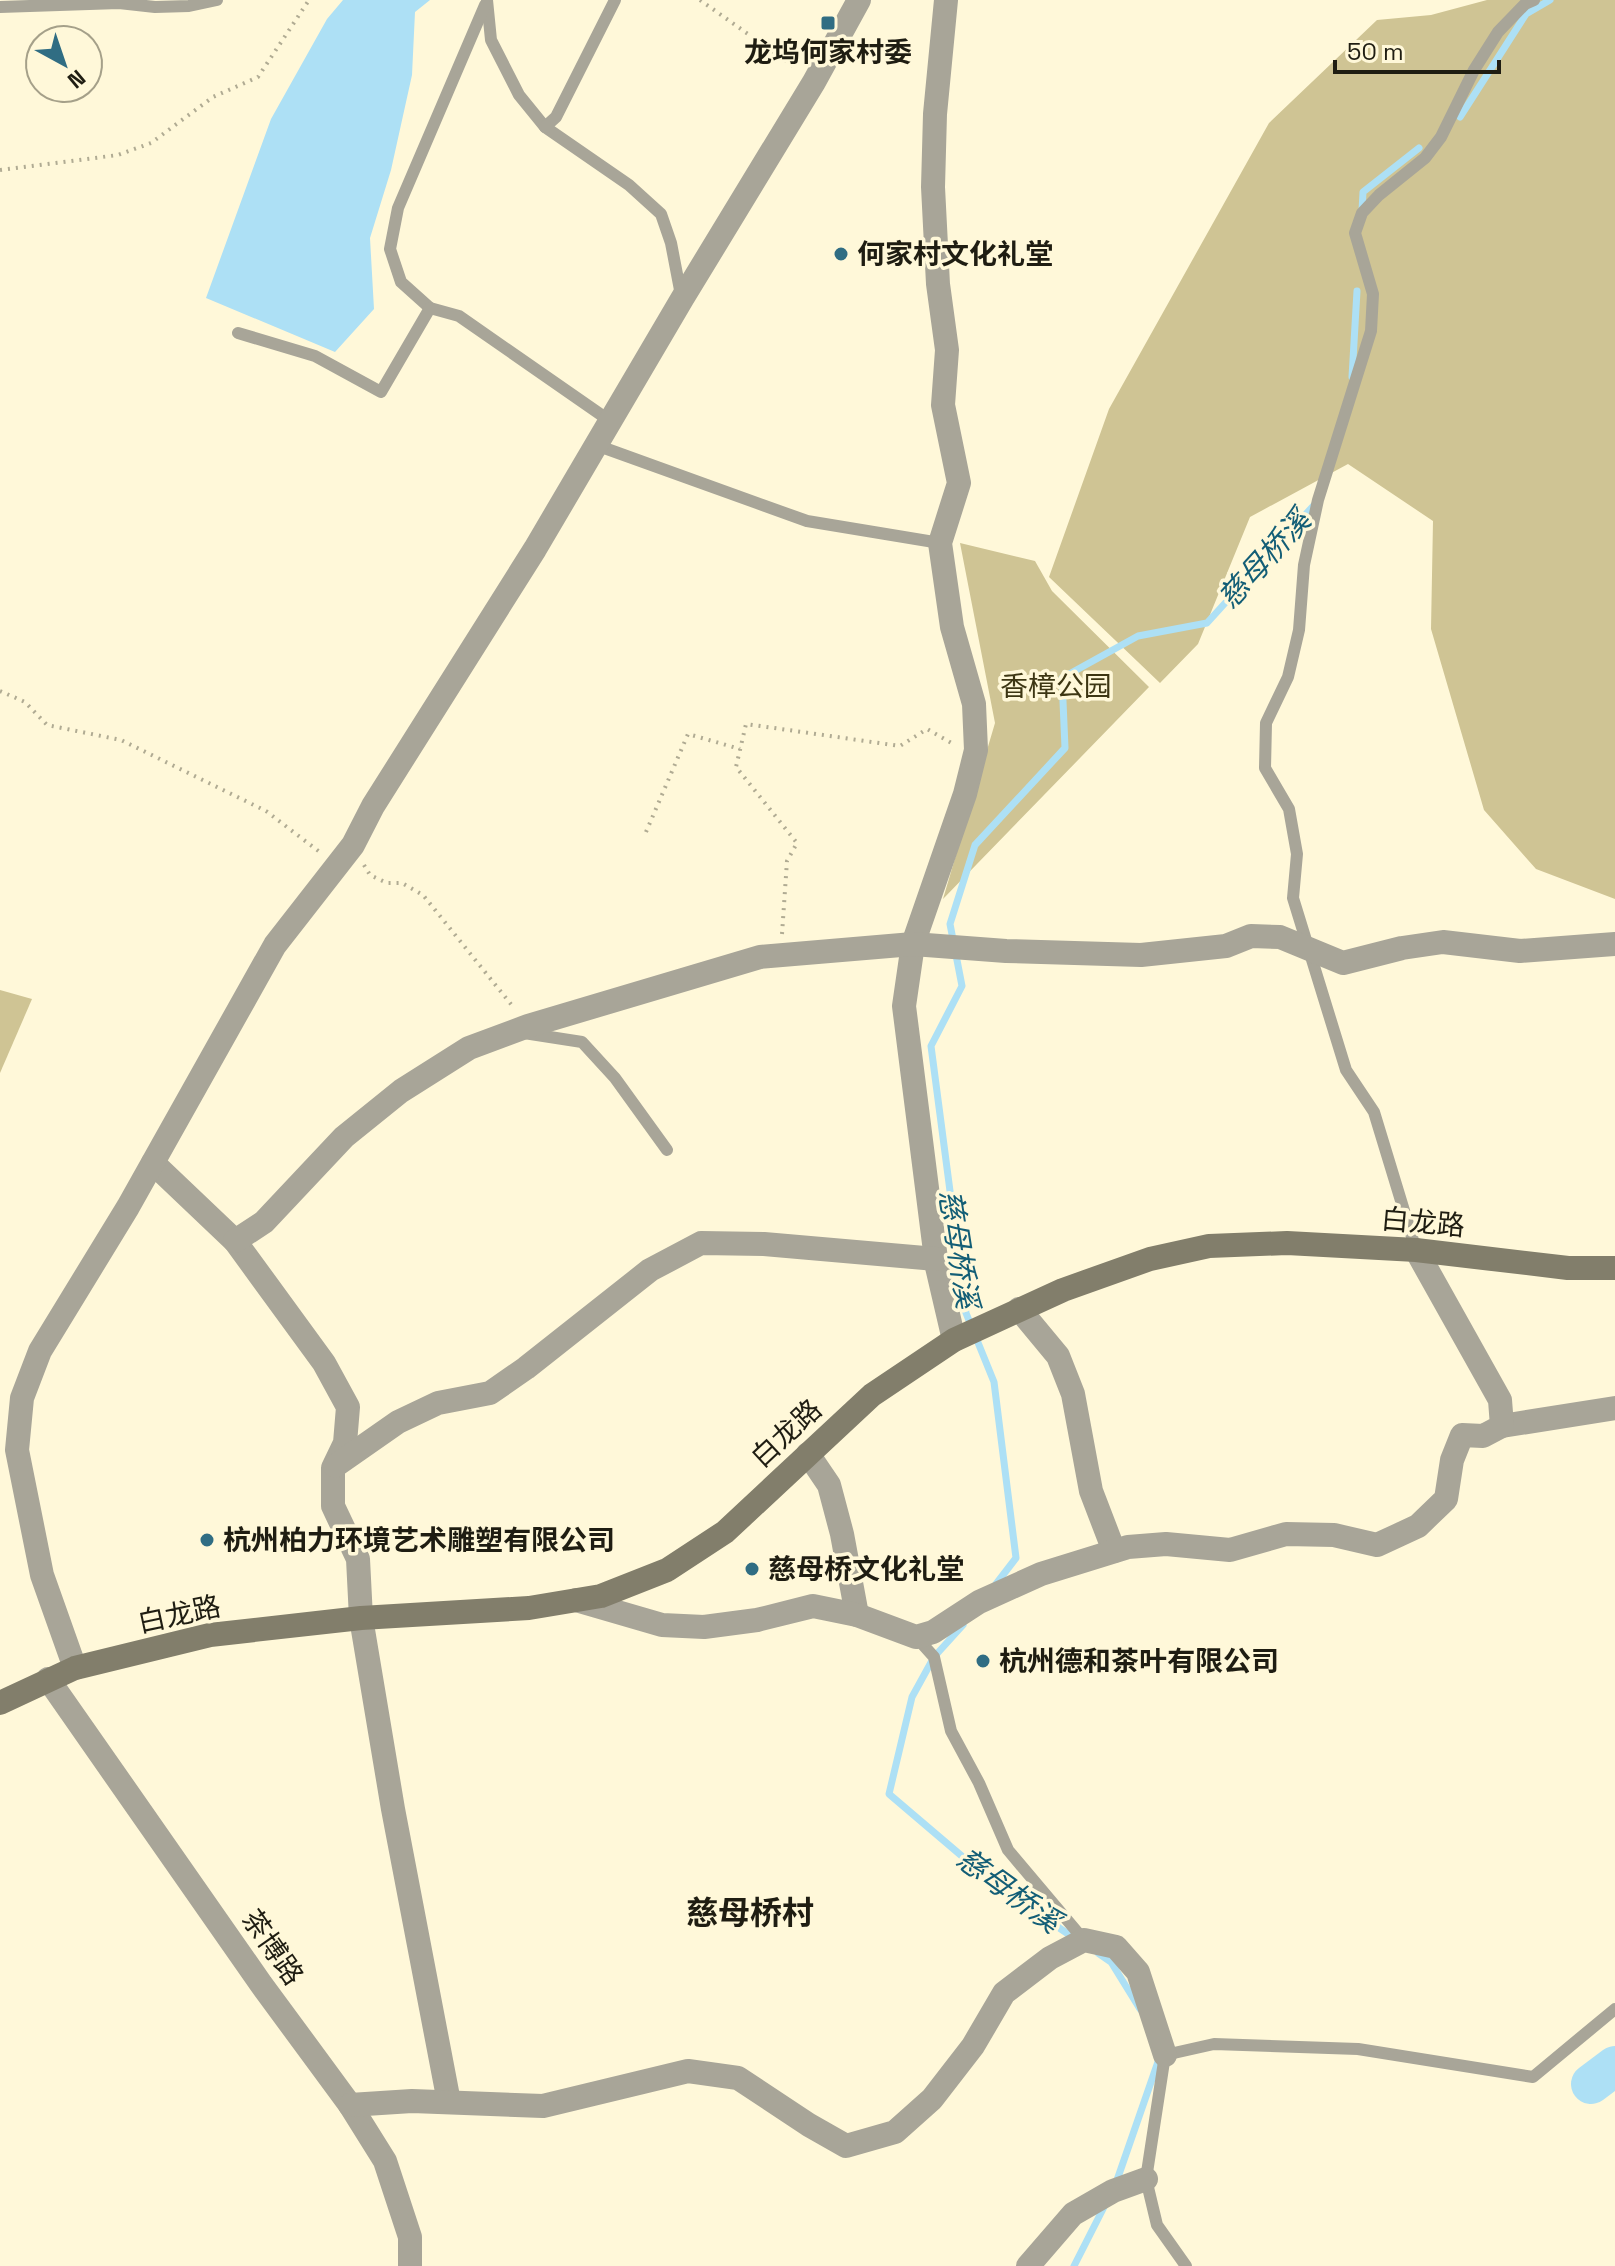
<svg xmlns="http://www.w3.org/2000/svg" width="1615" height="2266" viewBox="0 0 1615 2266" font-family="'Space Grotesk','Noto Sans SC',sans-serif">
  <rect width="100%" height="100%" fill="#fff8d9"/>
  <g fill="#cfc494">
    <path d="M1487,0h128v899l-79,-30 -52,-59 -53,-181 2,-108 -85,-57 -98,53 -52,127 -38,39 -111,-106 60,-168 160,-286 108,-103 54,-5z"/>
    <path d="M960,543l75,18 17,30 97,96 -206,212 52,-176z"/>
    <path d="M0,990l32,9 -32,74z"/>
  </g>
  <path fill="#ade0f5" d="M343,0h87l-15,12 -3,63 -21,95 -21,68 4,71 -39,43 -129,-54 65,-179 56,-100z"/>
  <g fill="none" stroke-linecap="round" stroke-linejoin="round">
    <g stroke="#ade0f5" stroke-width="7">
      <path d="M1460,117l66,-103 24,-14"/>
      <path d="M1362,211l1,-19 56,-44"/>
      <path d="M1352,377l5,-86"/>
      <path d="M996,1584l20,-26 -22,-176 -28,-69 -35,-267 31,-60 -12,-62 25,-79 90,-97 -3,-70 76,-42 69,-13 108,-119"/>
      <path d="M963,1625l-29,32 -22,40 -23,97 108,92 80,54"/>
      <path d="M1098,1953l13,9 29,47"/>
      <path d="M1116,2183l43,-124"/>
      <path d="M1074,2266l31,-61"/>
    </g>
    <path stroke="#ade0f5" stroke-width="40" d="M1591,2084l24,-18"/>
    <g stroke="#b0ab93" stroke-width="4" stroke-dasharray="2 6" stroke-linecap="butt">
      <path d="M700,0l96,68"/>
      <path d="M0,170l118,-15 33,-12 62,-46 45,-20 51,-77"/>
      <path d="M0,691l25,11 22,23 74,15 145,71 55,42"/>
      <path d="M646,832l42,-98 52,15"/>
      <path d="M364,865l6,10 17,8h15l21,12 91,113"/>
      <path d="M782,934l5,-73 10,-18 -61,-76 10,-43 154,22 27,-17 28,16"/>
    </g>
    <g stroke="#a8a598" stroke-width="12">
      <path d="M487,0l4,40 28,55 26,32 84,58 32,29 10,29 10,52"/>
      <path d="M0,7l119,-4 36,4 34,-1 28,-6"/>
      <path d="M545,127l11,-10 59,-117"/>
      <path d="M430,308l-29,-26 -11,-33 8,-41 87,-203"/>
      <path d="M238,333l77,23 66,36 49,-84 29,8 151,105"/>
      <path d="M596,445l211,76 133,22"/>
      <path d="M524,1033l58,9 33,36 52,72"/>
      <path d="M1416,1250l-42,-138 -28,-42 -53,-172 4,-44 -8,-45 -24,-41 1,-45 22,-46 11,-47 5,-65 14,-65 53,-169 2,-37 -18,-61 7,-20 17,-18 46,-37 16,-21 33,-67 24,-38 27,-28 9,-4"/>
      <path d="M916,1637l18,20 17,74 28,52 29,67 76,90"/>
      <path d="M1186,2266l-29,-41 -11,-46 19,-124 49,-11 144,5 175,28 82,-68"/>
    </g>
    <g stroke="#a8a598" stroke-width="24">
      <path d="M946,0l-11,114 -2,73 5,97 9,66 -4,55 16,78 -19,60 12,84 22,77 2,46 -11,44 -52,150 -9,62 33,261 17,73"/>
      <path d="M153,1163l82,78 89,122 24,44 -3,36 -12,25v38l25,53 3,59 32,191 56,293"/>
      <path d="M235,1241l29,-19 80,-85 57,-46 68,-43 59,-22 232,-69 153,-13 93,7 135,4 85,-9 25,-10 29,1 63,26 59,-15 41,-6 77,9 95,-7"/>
      <path d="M1019,1309l39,47 15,38 18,97 23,60"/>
      <path d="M1502,1426l113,-18"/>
      <path d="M808,1454l21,31 13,49 15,81"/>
      <path d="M335,1466l63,-44 40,-19 52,-10 36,-25 124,-98 51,-27 63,1 172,15"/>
      <path d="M576,1600l86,25 42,2 53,-7 56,-14 44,9 59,22 17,-5 46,-30 62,-28 87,-27 38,-3 64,6 56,-16 48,1 43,10 41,-19 28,-27 6,-39 10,-25 21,1 19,-10 -2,-26 -84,-150"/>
      <path d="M75,1668l-33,-93 -25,-125 5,-52 18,-47 88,-144 147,-262 78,-100 20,-39 162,-257 147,-250 132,-217 45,-82"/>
      <path d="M48,1679l213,305 89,121 35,56 25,76v29"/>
      <path d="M350,2105l62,-4 131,5 145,-35 50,7 71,47 37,21 49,-14 37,-33 41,-53 31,-53 46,-35 34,-18 32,7 22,25 27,83"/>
      <path d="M1028,2266l45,-52 40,-23 33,-12"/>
    </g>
    <path stroke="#827e6b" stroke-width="24" d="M0,1703l75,-35 135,-33 151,-17 168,-10 72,-12 66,-26 58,-38 147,-137 82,-55 109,-50 87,-31 59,-13 78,-3 129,7 152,18h47"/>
  </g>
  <g fill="#306d83" stroke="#fff8d9" stroke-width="3">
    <rect x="820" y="15" width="16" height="16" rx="4"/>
    <circle cx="841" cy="254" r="8"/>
    <circle cx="207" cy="1540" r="8"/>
    <circle cx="752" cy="1569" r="8"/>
    <circle cx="983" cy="1661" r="8"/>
  </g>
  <g text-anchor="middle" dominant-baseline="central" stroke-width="7" stroke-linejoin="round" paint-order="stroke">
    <g font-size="28" font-weight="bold" fill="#1f1d12" stroke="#fff8d9" text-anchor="start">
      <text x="828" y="52" text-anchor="middle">龙坞何家村委</text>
      <text x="857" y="254">何家村文化礼堂</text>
      <text x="223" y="1540">杭州柏力环境艺术雕塑有限公司</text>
      <text x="768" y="1569">慈母桥文化礼堂</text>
      <text x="999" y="1661">杭州德和茶叶有限公司</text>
    </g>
    <g font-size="28" fill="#3d3613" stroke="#fff8d9">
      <text x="1056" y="686">香樟公园</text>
    </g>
    <g font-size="28" fill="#1f1d12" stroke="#fff8d9">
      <text transform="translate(1423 1222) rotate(5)">白龙路</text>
      <text transform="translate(786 1433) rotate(-43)">白龙路</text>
      <text transform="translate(179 1614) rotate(-12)">白龙路</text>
      <text transform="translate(273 1947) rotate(55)">茶博路</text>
    </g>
    <g font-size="30" font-style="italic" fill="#135e76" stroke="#fff8d9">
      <text transform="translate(1264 559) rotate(-48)">慈母桥溪</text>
      <text transform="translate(959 1249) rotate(81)">慈母桥溪</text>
      <text transform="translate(1009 1890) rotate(36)">慈母桥溪</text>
    </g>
    <g font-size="32" font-weight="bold" fill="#1f1d12" stroke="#fff8d9">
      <text x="750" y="1913">慈母桥村</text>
    </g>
  </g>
  <g transform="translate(64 64) rotate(140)"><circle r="38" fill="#fff8d9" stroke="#a5a089" stroke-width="2"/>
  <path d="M0-6L14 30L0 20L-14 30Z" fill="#306d83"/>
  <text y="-12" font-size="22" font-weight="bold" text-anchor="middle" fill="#1f1d12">N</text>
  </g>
  <path d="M1335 60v12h164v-12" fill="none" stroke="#1f1d12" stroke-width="4"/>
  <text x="1347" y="60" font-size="24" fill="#1f1d12" stroke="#fff8d9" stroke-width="6" paint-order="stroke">50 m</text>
</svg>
